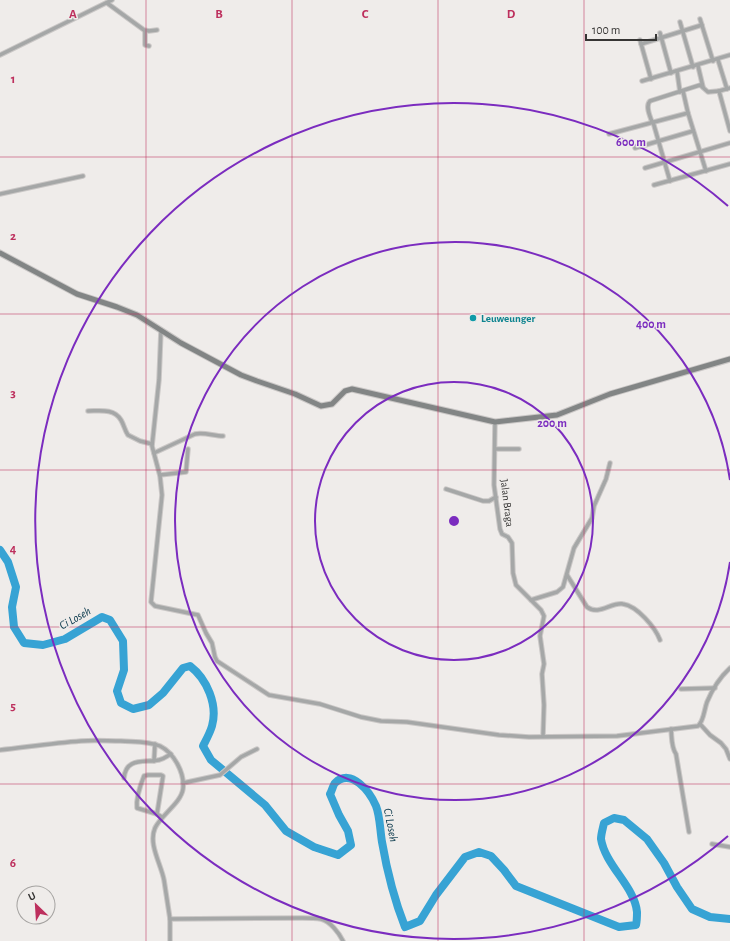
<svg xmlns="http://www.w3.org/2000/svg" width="730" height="941" viewBox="0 0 730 941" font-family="'Alegreya Sans',sans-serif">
  <rect width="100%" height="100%" fill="#efecea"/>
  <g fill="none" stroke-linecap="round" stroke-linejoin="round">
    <path stroke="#37a3d4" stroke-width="8" d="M0,550l8,12 8,25 -4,20 2,20 10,16 19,2 22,-6 37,-22 8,3 13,21 1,29 -7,21 4,12 12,6 16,-4 14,-12 20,-25 7,-2c17,13 28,39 22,60 -2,7 -6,14 -9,20l8,14 54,45 21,26 28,16 24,8 13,-10 -3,-14 -9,-16 -9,-21c2,-3 3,-9 5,-11 16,-16 35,9 41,23 4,10 4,24 6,36 5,29 12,57 23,85l15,-6 16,-26 29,-38 14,-5 12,4 13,14 12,16 103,41 17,-2c1,-4 1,-9 1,-13 -2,-25 -32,-47 -36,-73 0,-5 2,-11 3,-16l10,-5 10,2 23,19 17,24 13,24 15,22 18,8 20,2"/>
    <g stroke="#cac7c6" stroke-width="5.5">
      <g id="street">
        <path d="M107,3l37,27 5,1 8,-1"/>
        <path d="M700,19l13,42"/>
        <path d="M680,22l13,45"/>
        <path d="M145,31v14l4,1"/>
        <path d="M660,33l11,40"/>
        <path d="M640,40l11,39"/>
        <path d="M641,44l61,-19"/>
        <path d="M0,55l112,-55"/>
        <path d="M718,60l9,29"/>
        <path d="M698,66l5,21"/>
        <path d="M677,71l3,21"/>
        <path d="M642,81l88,-26"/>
        <path d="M719,91l11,-3"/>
        <path d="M688,113l18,58"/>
        <path d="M652,122c-2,-6 -7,-16 -2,-21l50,-16 8,7 11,-1 11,40"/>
        <path d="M653,122l17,59"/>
        <path d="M609,134l79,-21 -5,-22"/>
        <path d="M635,148l58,-17"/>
        <path d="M645,168l85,-25"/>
        <path d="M654,185l76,-21"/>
        <path d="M0,194l83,-18"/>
        <path d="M161,330l-2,50 -7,66 8,30 2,19 -11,107 4,4 43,9 8,18 6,10 3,14 2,4 52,34 51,9 41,13 20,4 26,1 92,13 30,2 88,-1 81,-10c6,-5 6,-16 9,-24 5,-12 13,-25 23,-34"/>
        <path d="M88,411c11,0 26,-3 33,9 3,5 4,11 7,15l12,6 12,3"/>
        <path d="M495,422l-1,63 6,44 2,5 6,3 4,6 1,30 3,12 25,25 3,6 -4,20 4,28 -2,10 2,31 -1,31"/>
        <path d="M495,449h24"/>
        <path d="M154,453l41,-19c9,-2 19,2 28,2"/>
        <path d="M160,475l26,-3 2,-23"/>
        <path d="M446,489l37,12h6l7,-4"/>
        <path d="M567,575l20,32c12,9 24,-5 36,-3 14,2 32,23 37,36"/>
        <path d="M531,600l26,-8 6,-5 11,-39 18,-30 2,-12 12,-27 4,-16"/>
        <path d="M681,689l34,-1"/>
        <path d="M700,724l10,11 11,8 5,6 4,10"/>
        <path d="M671,729c1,9 0,18 5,25l13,78"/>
        <path d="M0,750c27,-3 54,-7 81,-9 13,-1 27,0 40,0 13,1 27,0 39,5 14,7 25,27 23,43 -2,14 -22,26 -28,39 -7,16 6,36 9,52 2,13 4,26 6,39"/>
        <path d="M154,761l1,-17"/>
        <path d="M124,778c2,-21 20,-15 35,-18 5,-1 8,-4 12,-6"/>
        <path d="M183,783l37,-8 21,-18 16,-8"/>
        <path d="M157,814l6,-38 -2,-1h-13l-4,1c-4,10 -8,23 -7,32l20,6 5,3"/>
        <path d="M712,844l18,3"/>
        <path d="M170,941v-22l132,-1c6,0 13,0 19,1 9,2 18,14 22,22"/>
      </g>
    </g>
    <g stroke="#cac7c6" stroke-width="7">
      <path id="secondary" d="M0,253l77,41 40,13 20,8 44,28 60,32 16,6 38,13 26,12 11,-2 13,-13 7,-2 143,33 62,-7 53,-21 120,-35"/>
    </g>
    <use href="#street" stroke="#a5a7a7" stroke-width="3.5"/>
    <use href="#secondary" stroke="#828585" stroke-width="5"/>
  </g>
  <path fill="none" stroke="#bd2f5d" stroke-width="1" stroke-opacity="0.55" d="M146,0v941M292,0v941M438,0v941M584,0v941M0,157h730M0,314h730M0,470h730M0,627h730M0,784h730"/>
  <g fill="none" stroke="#7b2cbf" stroke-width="2">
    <circle cx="454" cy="521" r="139"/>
    <path d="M730 562A279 279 0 1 1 730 480"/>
    <path d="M728 836A418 418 0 1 1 728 206"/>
  </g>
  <circle fill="#0f9aa8" stroke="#efecea" stroke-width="1.5" cx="473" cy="318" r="4"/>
  <g text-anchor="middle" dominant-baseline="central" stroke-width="3" stroke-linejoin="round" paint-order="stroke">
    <g font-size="11" font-weight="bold" fill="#0d838f" stroke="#efecea" text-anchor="start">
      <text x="481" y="318">Leuweunger</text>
    </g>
    <g font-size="11" fill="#363534" stroke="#efecea">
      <text transform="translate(507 503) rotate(83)">Jalan Braga</text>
    </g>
    <g font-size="12" font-style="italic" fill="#033347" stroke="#efecea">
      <text transform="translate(75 618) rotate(-29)">Ci Loseh</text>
      <text transform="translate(391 825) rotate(79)">Ci Loseh</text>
    </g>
  </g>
  <g font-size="13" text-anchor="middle" font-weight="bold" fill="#bd2f5d" stroke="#efecea" stroke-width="3" stroke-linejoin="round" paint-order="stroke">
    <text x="73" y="18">A</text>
    <text x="219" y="18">B</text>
    <text x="365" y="18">C</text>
    <text x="511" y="18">D</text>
    <text x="13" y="83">1</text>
    <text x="13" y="240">2</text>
    <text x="13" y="397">3</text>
    <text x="13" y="553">4</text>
    <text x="13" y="710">5</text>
    <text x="13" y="867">6</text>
  </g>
  <circle cx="454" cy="521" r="6" fill="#7b2cbf" stroke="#efecea" stroke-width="2"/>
  <g font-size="12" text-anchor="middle" font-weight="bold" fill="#7b2cbf" stroke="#efecea" stroke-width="3" stroke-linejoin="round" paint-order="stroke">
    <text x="631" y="146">600 m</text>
    <text x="651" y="328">400 m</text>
    <text x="552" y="427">200 m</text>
  </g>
  <g transform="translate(36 905) rotate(335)"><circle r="19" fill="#efecea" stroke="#a5a3a1"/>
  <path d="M0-3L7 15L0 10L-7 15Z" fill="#bd2f5d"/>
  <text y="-6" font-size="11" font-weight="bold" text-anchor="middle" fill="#363534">U</text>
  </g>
  <path d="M586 34v6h70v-6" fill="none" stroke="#363534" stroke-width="2"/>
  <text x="592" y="34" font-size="12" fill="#363534" stroke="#efecea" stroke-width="3" paint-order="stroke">100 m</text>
</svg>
